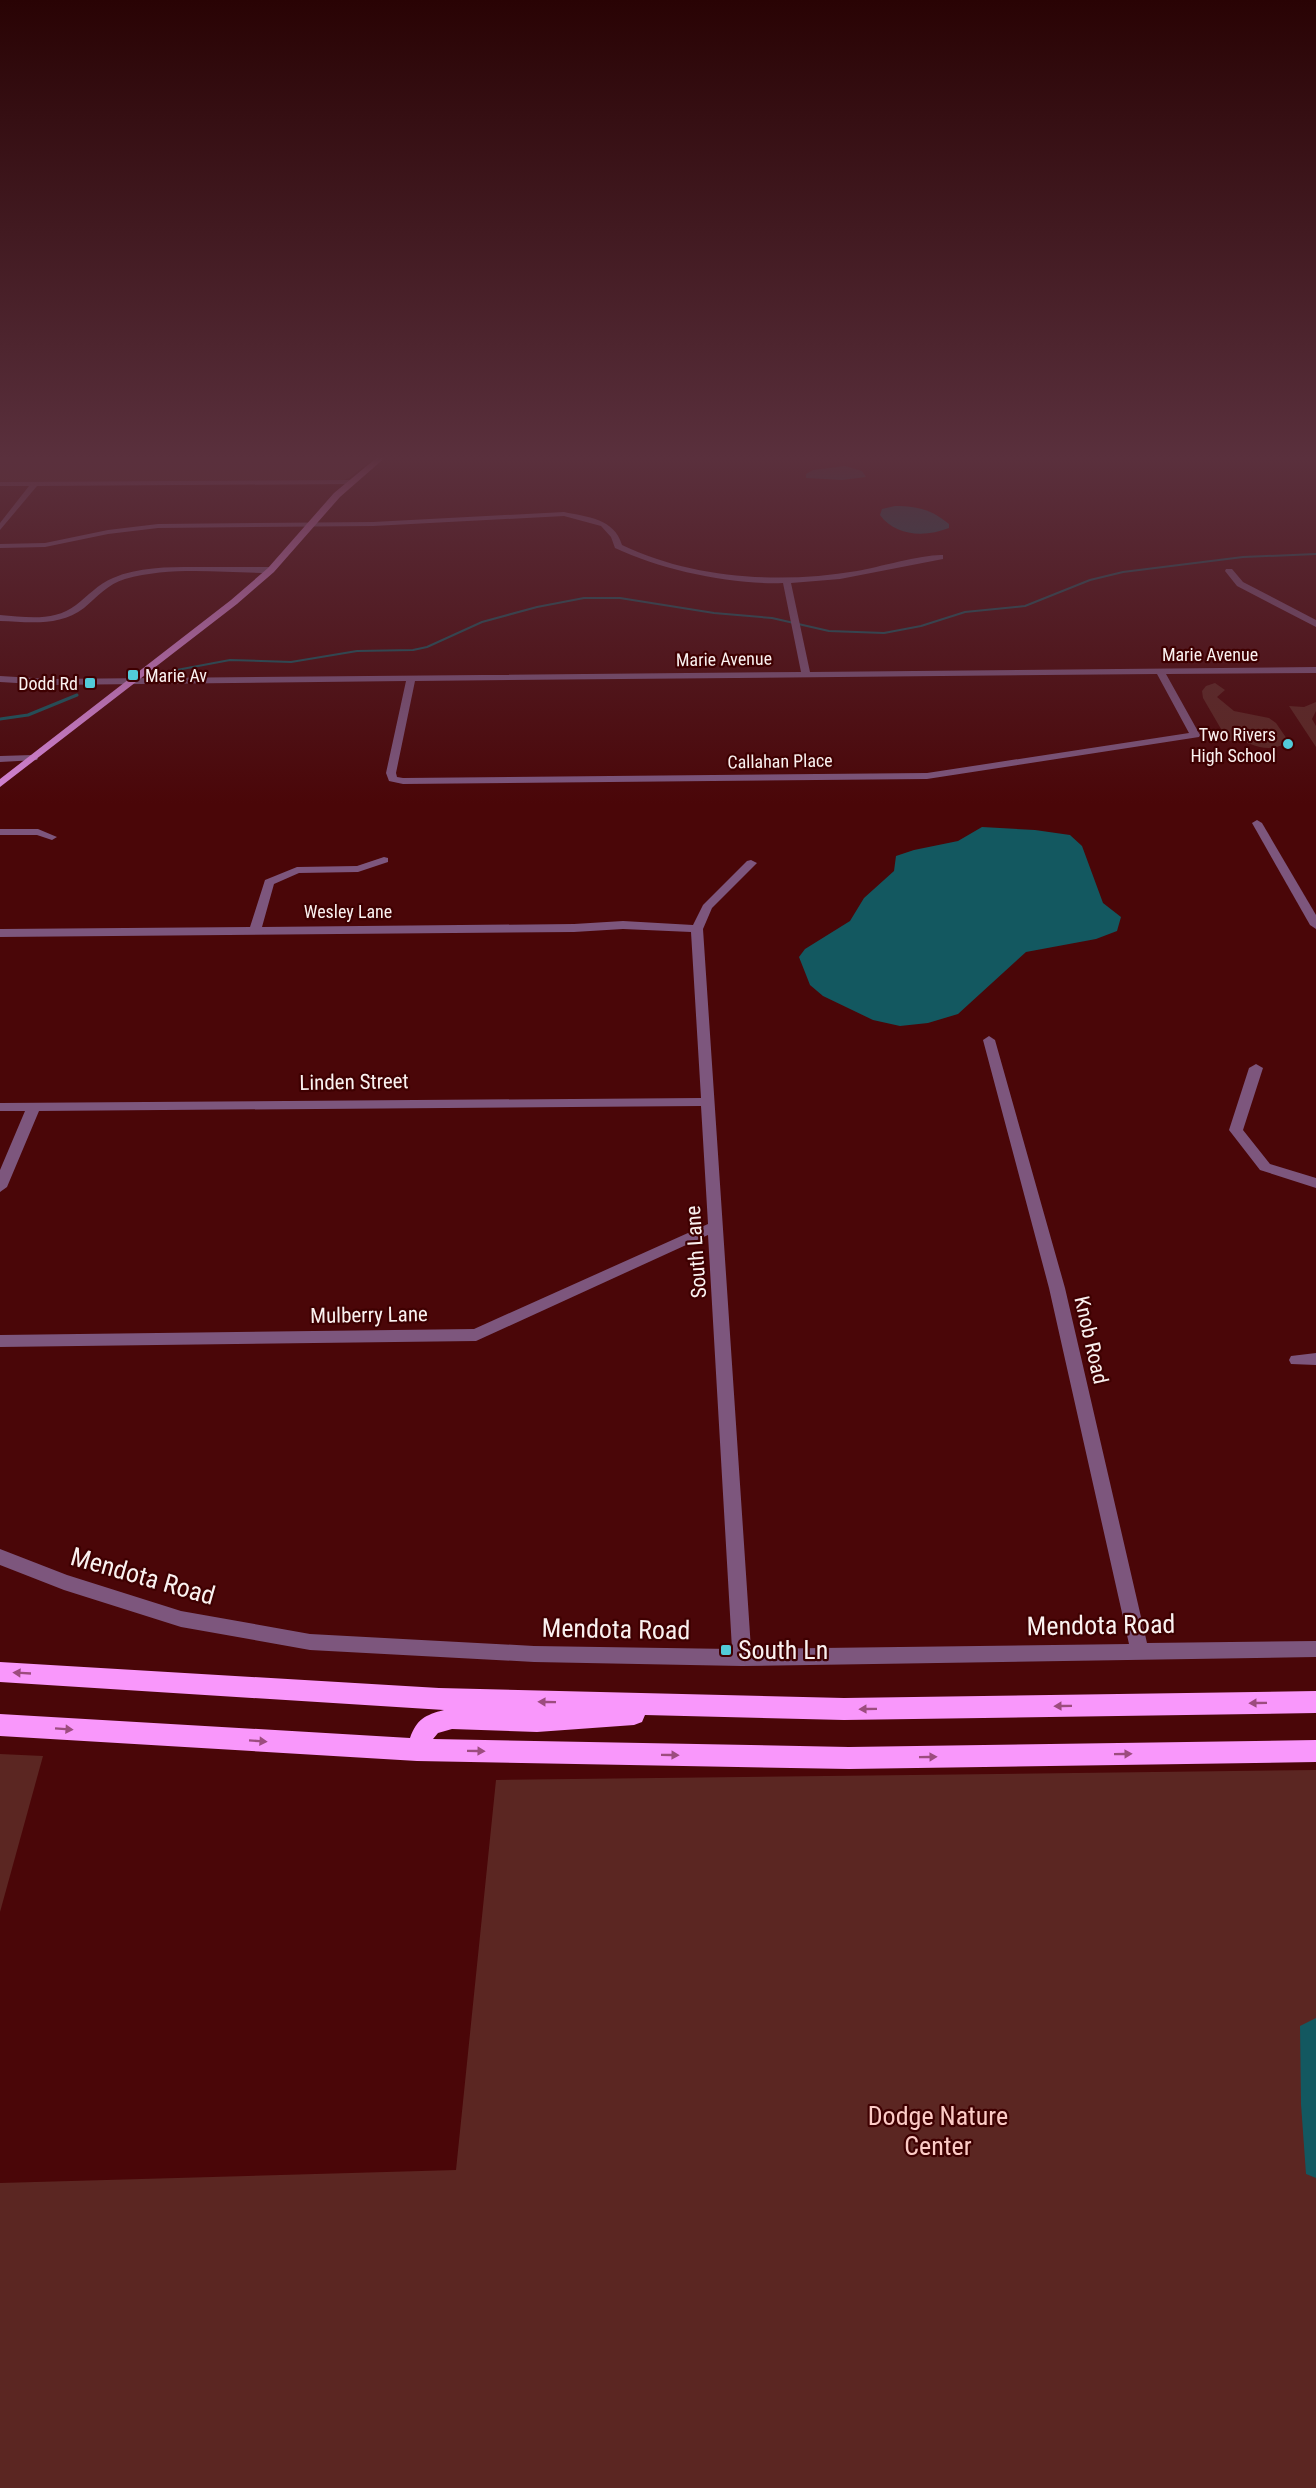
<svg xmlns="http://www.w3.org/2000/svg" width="1316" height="2488" viewBox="0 0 1316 2488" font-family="'Roboto Condensed',sans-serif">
  <rect width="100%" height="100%" fill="#4a0608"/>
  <g fill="#5b2622">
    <path d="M0,455h379l-30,23 -6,2 -343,2z"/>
    <path d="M1215,683l10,7 -8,7 17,14 35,7 7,5 11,16 -3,5c-22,12 -37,-7 -56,-3l-25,-43 -1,-7 4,-5z"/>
    <path d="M1316,702v9l-4,8 4,7v21l-27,-41 15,1z"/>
    <path d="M0,1754l43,2 -43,156z"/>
    <path d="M1316,1770v718h-1316v-305l456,-13 40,-390z"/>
  </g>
  <g fill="#135860">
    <path d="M845,466l17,5 4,6 -24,3 -36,-2v-4l7,-4z"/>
    <path d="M895,506c23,0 37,4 54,18v4c-23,9 -53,9 -69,-13l2,-6z"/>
    <path d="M982,827l53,3 35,5 12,11 21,57 18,14 -4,14 -21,8 -70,13 -68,62 -30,9 -28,3 -27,-6 -50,-24 -13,-11 -11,-28 6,-8 45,-28 14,-23 30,-27 2,-15 18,-6 44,-9z"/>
    <path d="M1316,2018v160l-10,-4 -5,-70 -1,-78z"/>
  </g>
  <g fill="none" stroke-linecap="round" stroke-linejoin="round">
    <path stroke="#135860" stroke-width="2" d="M166,672l64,-12 61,2 66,-11 56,-1 14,-3 55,-25 55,-15 47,-9h36l94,15 58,5 57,13 55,2 37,-7 44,-14 60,-6 65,-26 33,-8 120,-15 73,-3"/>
    <path stroke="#135860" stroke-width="3" d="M0,719l28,-4 49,-20"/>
    <g fill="#7d567d" fill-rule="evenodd">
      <path d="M351,480l4,2 -1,2 -317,2 -37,44v-7l29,-37h-29v-4z"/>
      <path d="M564,512c23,5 50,6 58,33 71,34 158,39 235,26 22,-4 67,-17 86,-16v4l-103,20 -49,4 19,89 506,-5v6l-150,1 34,61 -1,2 -272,42 -524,5 -14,-3 -3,-8 20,-92 -356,4 -50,-3v-6l50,3 751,-7 -18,-89c-52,2 -121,-13 -168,-35l-4,-11 -10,-11 -37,-10 -191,10 -215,2 -50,6 -63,13 -45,1v-4l45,-1 63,-13 50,-6 215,-2zM1157,674l32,59 -262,40 -524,5 -6,-1 -1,-4 19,-92z"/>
      <path d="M194,567h77l4,3 -4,3c-48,0 -99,-7 -146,6 -17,5 -28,18 -41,29 -25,19 -55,14 -84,13v-6c26,2 54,7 76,-10 12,-9 22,-21 37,-27 25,-11 55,-11 81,-11z"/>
      <path d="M1226,569h6l11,13 73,38v7l-79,-41 -12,-15z"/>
      <path d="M33,755l5,3 -1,2 -37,2v-6z"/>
      <path d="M1257,820l5,3 54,92v14l-6,-4 -58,-102z"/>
      <path d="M0,829h38l19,8 -5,3 -15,-5h-37z"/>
      <path d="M384,857l4,1v4l-30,10 -59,1 -25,11 -12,43 312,-3 49,-3 70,4 10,-20 44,-44 4,-1 6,3 -45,45 -9,21 48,720 378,-5 -80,-356 -66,-248 6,-4 6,4 70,248 82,355 169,-2v16l-574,9 -208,-4 -224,-12 -129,-23 -117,-37 -64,-25v-16l67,26 114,36 129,23 224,12 198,3 -24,-414 -232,106 -476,6v-12l474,-6 234,-105 -7,-118 -662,5 -32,76 -7,5v-22l25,-59h-25v-8l701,-5 -10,-166 -68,-3 -49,3 -574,5v-8l250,-2 15,-47 32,-13 60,-1z"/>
      <path d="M1256,1064l7,4 -20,62 27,34 46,14v10l-56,-18 -31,-40 20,-62z"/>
      <path d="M1316,1353v12l-25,-1 -2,-4 2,-4z"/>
    </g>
    <path fill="#d685d7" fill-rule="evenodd" d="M380,455h8l-48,42 -66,75 -37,32 -237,183v-8l231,-179 37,-32 66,-75z"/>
    <path fill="#f997fb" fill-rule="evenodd" d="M0,1662l439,26 405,10 472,-7v22l-472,7 -199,-5 -3,7 -8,3 -97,7 -85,-3 -14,4 -5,6 416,8 467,-7v22l-467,7 -432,-8 -417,-25v-22l410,24c7,-19 15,-23 34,-28l-444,-28z"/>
  </g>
  <defs><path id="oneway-solid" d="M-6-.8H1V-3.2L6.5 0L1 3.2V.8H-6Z" transform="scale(1.5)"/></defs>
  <g fill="#9c4c7e">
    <use href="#oneway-solid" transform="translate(22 1673) rotate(-177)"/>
    <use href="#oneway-solid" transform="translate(547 1702) rotate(-179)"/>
    <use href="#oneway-solid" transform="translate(1258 1703) rotate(179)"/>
    <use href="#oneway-solid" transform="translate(1063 1706) rotate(179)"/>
    <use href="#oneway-solid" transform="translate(868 1709) rotate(179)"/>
    <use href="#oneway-solid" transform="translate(64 1729) rotate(4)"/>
    <use href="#oneway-solid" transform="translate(258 1741) rotate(4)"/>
    <use href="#oneway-solid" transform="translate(476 1751) rotate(1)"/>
    <use href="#oneway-solid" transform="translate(1123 1754) rotate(-1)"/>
    <use href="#oneway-solid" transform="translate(670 1755) rotate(1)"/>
    <use href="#oneway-solid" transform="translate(928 1757) rotate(-1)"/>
  </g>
  <linearGradient id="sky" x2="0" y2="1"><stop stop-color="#290304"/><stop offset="0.57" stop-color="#5a303d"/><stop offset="1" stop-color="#5a303d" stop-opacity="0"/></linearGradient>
  <rect width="1316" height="804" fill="url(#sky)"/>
  <g fill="#52cbd9" stroke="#3e0001" stroke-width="2">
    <rect x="127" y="669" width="12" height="12" rx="3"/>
    <rect x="84" y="677" width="12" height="12" rx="3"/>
    <circle cx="1288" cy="744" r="6"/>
    <rect x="720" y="1644" width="12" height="12" rx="3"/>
  </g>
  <g text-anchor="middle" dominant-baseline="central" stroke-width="4.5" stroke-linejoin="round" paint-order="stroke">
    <g font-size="18" fill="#faf1f0" stroke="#3e0001">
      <text x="1210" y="654">Marie Avenue</text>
      <text transform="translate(724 659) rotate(-1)">Marie Avenue</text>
      <text transform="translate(780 761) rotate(-1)">Callahan Place</text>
      <text x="348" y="911">Wesley Lane</text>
    </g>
    <g font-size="18" fill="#faf1f0" stroke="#3e0001" text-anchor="end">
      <text x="145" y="675" text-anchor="start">Marie Av</text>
      <text x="78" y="683">Dodd Rd</text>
      <text x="1276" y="734">Two Rivers<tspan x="1276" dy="21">High School</tspan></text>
    </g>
    <g font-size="21" fill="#faf1f0" stroke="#3e0001">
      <text transform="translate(354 1082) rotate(-1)">Linden Street</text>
      <text transform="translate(696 1252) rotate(-94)">South Lane</text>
      <text transform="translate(369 1315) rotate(-1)">Mulberry Lane</text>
      <text transform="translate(1091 1340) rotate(77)">Knob Road</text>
    </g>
    <g font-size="26" fill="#faf1f0" stroke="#3e0001">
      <text transform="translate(143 1576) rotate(16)">Mendota Road</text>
      <text transform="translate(1101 1625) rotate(-1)">Mendota Road</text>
      <text transform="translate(616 1629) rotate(1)">Mendota Road</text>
    </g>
    <g font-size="26" fill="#faf1f0" stroke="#3e0001" text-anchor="start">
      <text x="738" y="1650">South Ln</text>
    </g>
    <g font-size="26" fill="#fccbc6" stroke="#3e0001">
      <text x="938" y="2116">Dodge Nature<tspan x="938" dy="30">Center</tspan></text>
    </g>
  </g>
</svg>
